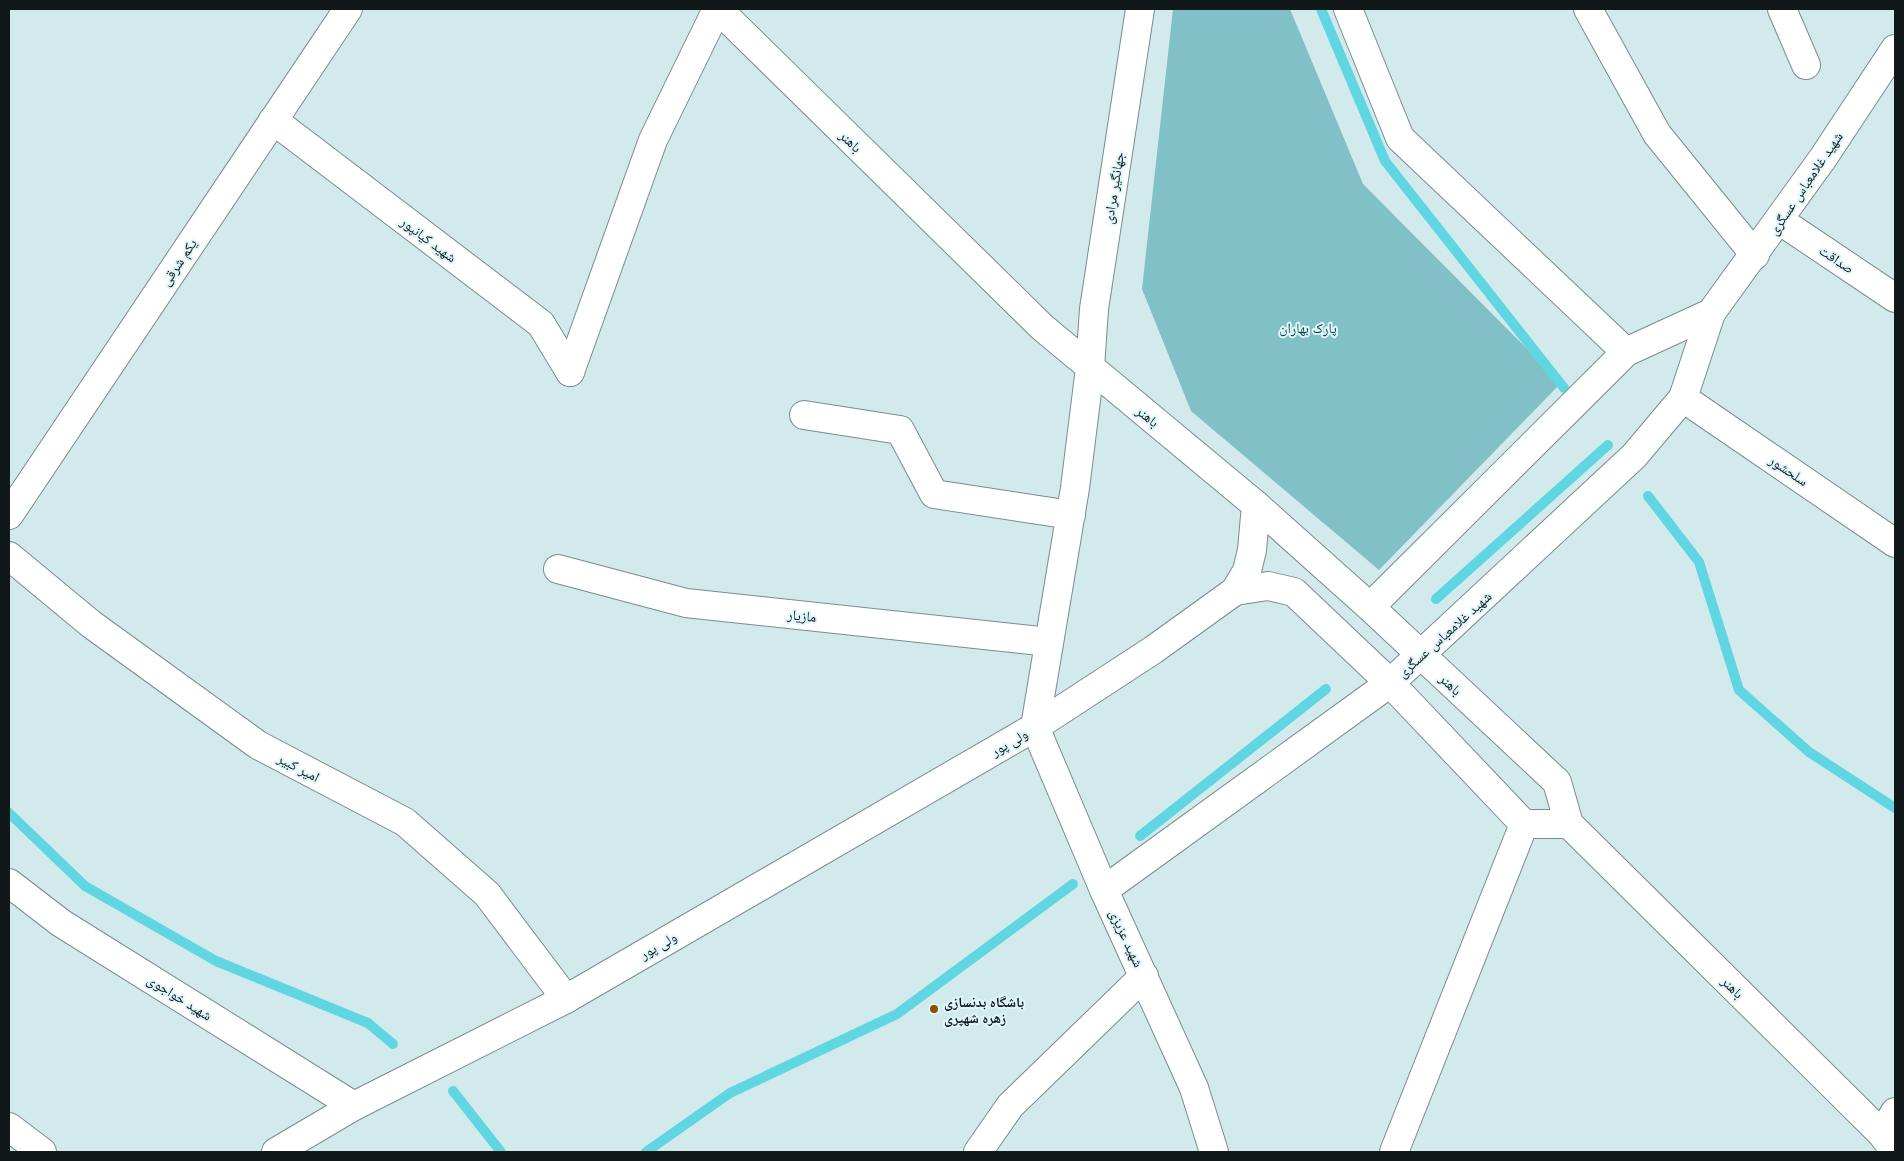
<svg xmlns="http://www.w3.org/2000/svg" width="1904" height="1161" viewBox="0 0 1904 1161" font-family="Inter,'Noto Naskh Arabic',sans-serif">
  <rect width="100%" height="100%" fill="#d2eaec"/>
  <path fill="#82c0c8" d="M1173,9h117l73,175 198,199 -182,187 -188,-159 -49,-122z"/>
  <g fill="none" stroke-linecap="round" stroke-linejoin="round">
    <g stroke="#61d6e3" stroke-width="10">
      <path d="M1321,9l64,152 179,227"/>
      <path d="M1648,496l51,66 40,128 70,62 86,56"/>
      <path d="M1436,599l172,-154"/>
      <path d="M9,813l76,73 131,75 152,62 25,21"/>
      <path d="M1140,836l186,-147"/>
      <path d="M453,1091l48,61"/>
      <path d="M646,1152l84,-59 167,-79 176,-130"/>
    </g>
    <g stroke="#778d90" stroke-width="30">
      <g id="street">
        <path d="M1348,9l52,129 226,214"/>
        <path d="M1588,9l69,125 98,121"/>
        <path d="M1782,9l24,56"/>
        <path d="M273,120l268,204 29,48"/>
        <path d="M1779,220l116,78"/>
        <path d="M1090,368l4,-59 46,-300"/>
        <path d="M570,372l83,-232 64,-131"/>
        <path d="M1683,398l212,145"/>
        <path d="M804,415l96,15 34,64 137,21"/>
        <path d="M9,515l339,-506"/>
        <path d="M9,556l82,68 167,121 147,77 82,72 79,105"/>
        <path d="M558,569l128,34 363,39"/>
        <path d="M9,883l52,40 293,183"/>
        <path d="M9,1127l33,25"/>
        <path d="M1882,1134l13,-22"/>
        <path d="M978,1152l32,-46 134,-130"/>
        <path d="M1394,1152l130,-328"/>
      </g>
    </g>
    <g stroke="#778d90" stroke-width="30">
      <g id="secondary">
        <path d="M718,9l324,318 214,178 114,102 187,175 12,42 313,310 13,18"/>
        <path d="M1235,591l33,-5 26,6 96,91 134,141h45"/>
        <path d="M1370,607l256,-255 85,-39"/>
        <path d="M1035,727l69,163 90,198 20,64"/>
        <path d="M1035,727l40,-239 15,-120"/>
        <path d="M1104,890l286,-207 244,-227 49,-58 28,-85 112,-155 72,-109"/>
        <path d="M276,1152l78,-46 212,-107 469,-272 118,-77 82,-59 12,-20 5,-21 4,-45"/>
      </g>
    </g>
    <use href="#street" stroke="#fff" stroke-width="28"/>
    <use href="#secondary" stroke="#fff" stroke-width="28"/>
  </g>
  <circle fill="#885100" stroke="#dff7fa" stroke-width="2" cx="934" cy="1009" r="5"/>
  <g text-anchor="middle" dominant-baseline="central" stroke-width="4" stroke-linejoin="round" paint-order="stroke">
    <g font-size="14" fill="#101819" stroke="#dff7fa">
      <text transform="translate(851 141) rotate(44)">باهنر</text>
      <text transform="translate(1805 183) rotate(-56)">شهید غلامعباس عسگری</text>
      <text transform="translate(1113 188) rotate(-81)">جهانگیر مرادی</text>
      <text transform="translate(429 239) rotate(37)">شهید کیانپور</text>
      <text transform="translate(1837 259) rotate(34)">صداقت</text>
      <text transform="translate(178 262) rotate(-56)">یکم شرقی</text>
      <text transform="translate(1148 416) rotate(39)">باهنر</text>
      <text transform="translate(1789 470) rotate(34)">سلحشور</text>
      <text transform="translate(802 615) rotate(6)">مازیار</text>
      <text transform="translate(1444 634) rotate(-42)">شهید غلامعباس عسگری</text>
      <text transform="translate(1451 684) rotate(43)">باهنر</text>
      <text transform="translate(1009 742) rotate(-30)">ولی پور</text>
      <text transform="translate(299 767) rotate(28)">امیر کبیر</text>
      <text transform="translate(1127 938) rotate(65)">شهید عزیزی</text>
      <text transform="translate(658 945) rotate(-30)">ولی پور</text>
      <text transform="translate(1733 987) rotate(45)">باهنر</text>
      <text transform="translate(180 997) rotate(32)">شهید خواجوی</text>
    </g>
    <g font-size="14" fill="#094146" stroke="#dff7fa">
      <text x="1308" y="327">پارک بهاران</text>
    </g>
    <g font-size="14" font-weight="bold" fill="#101819" stroke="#dff7fa" text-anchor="start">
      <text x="944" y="1001">باشگاه بدنسازی<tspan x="944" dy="16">زهره شهپری</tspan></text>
    </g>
  </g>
  <rect width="1904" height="1161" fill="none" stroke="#101819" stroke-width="20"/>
</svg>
